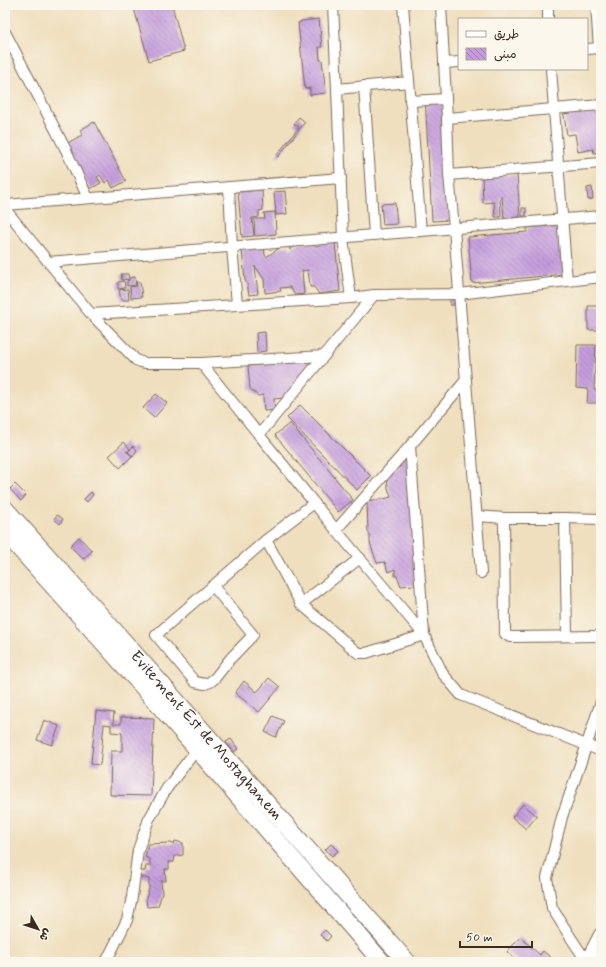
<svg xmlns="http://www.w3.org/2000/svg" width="606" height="967" viewBox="0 0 606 967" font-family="Mynerve,'Playpen Sans Arabic',sans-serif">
  <defs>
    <pattern id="building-back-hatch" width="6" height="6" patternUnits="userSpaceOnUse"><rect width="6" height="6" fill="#c49cdd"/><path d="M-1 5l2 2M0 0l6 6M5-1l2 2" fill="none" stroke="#a07fb3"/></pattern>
  </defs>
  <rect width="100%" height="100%" fill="#fbf7ec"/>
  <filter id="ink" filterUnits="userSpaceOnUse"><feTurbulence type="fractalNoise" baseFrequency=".025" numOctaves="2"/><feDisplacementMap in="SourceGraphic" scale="8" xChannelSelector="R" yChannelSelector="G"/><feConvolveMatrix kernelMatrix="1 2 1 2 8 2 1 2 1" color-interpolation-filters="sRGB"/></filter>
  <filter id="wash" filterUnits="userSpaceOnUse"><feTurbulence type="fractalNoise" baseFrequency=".012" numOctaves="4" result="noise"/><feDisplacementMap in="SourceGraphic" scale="16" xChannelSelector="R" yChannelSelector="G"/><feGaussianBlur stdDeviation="0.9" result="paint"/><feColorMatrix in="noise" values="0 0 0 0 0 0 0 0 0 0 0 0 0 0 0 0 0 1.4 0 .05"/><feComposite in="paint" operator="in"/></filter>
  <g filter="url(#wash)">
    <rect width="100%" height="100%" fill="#efdfbe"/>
    <g id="blocks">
      <g fill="url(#building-back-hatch)">
        <path d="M133,5h39l12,46 -35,10z"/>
        <path d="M319,19l3,28h-3l1,13h2l4,33 -16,2v-7l-5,1 -7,-66 3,-1v-1z"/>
        <path d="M442,95l8,125 -18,1 -7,-125z"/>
        <path d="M601,103v49l-7,1 -1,-4 -15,3 -3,-18 -8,1 -4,-26z"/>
        <path d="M299,117l6,5 -27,35 -2,-1 23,-29 -5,-3z"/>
        <path d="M94,122l32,59 -13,7 -4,-8 -4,3 -5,-8 -3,2 4,6 -11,6 -24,-45 16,-9 -2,-5z"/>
        <path d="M517,174l3,43 -16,1 -2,-21h-2l1,20h-6l-1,-15 -11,1 -1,-26z"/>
        <path d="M592,187l1,12 -5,1 -1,-12z"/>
        <path d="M262,190l1,20 -4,1v6l-7,1 2,18 -12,1 -4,-45z"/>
        <path d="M285,191l2,23 -11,1 -2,-23z"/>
        <path d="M395,203l2,21 -14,1 -2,-21z"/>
        <rect x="522" y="208" width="4" height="8"/>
        <path d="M275,212l1,22 -21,2 -1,-17h11l-1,-6z"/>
        <path d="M561,225l4,49 -93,9 -4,-46 59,-5v-4z"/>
        <path d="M335,242l5,49 -21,3 -5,-7h-4l-2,-17 -6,1 2,23 -9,1 -5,-8 -10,1 1,3 -16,2 -1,-14 -9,-13 3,28 -9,1 -2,-11 -2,-4 -3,-30 22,-3 1,8 1,2 15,-10 8,-1 1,4 10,-7z"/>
        <path d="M121,274h7l1,4 6,-1 1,8 -9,1v-5l2,-1v-1l-7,1z"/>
        <path d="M124,281l1,7 -7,1v-7z"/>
        <path d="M136,282h4l2,15 -11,1 -1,-11 7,-1z"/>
        <path d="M128,289l1,11h-8l-2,-10z"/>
        <path d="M450,296l6,1 -1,8h-5z"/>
        <rect x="588" y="306" width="13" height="24"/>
        <path d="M265,332l1,19 -9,1 -1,-19z"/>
        <path d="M577,345h19l-2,45h7v13h-14l1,-14 -12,-1z"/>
        <path d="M276,360h39l-32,38 -9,1 1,11 -11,1 -1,-16 -5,1 -8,-7 -2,-23 25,-2z"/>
        <path d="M156,394l11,9 -13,15 -11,-10z"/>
        <path d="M300,405l71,71 -14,14 -70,-72z"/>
        <path d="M290,423l63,77 -15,12 -63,-77z"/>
        <path d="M124,442l6,7 -2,3 -2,-1 6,5 -12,12 -11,-12z"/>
        <path d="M133,446l4,4 -4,6 -5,-4z"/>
        <path d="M407,456l5,35 3,94 -14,1 -4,-10h-2v-7l-7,3 -3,-10 -8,1 -7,-20v-8l-2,-4 -1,-29 6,-2 11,-1 7,-2 -3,-9 -1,-16 13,-5v-9z"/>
        <path d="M15,484l11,11 -5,6 -11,-12z"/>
        <path d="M91,492l2,3 -6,7 -3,-3z"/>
        <path d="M57,515l6,4 -3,5 -6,-5z"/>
        <path d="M79,537l13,14 -9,8 -13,-13z"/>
        <path d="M269,678l11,9 -21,25 -24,-19 9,-12 13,11z"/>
        <path d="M96,711l18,2 -1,11h8v-7l33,1 -3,78 -41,-1 1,-44h11v-18l-11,-1v-7l-7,-1 -4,41 -9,-1z"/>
        <path d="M273,716l11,5 -8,16 -11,-5z"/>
        <path d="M44,720l15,6 -7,19 -15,-5z"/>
        <path d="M601,730v18l-7,-3z"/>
        <path d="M231,739l7,10 -4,3 -8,-10z"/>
        <path d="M523,804l14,12 -11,13 -14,-12z"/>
        <path d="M175,841l8,2v12l-8,1 -1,6h-5v7h-4l1,12h-5l1,12 -4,13 -11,1 -1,-9 3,-9v-10l-9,-2v-6h5l1,-5h4v-7l-5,-2 3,-13 22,-1 4,1z"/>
        <path d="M331,844l7,7 -6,5 -7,-6z"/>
        <path d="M325,930l6,6 -4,5 -7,-6z"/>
        <path d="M520,937l20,18 3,-4 13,11h-37l-12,-10z"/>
      </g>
    </g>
  </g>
  <g filter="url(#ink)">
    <use href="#blocks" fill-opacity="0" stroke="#7a6956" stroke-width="1"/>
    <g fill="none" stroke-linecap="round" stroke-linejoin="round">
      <g stroke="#7a6956" stroke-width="12">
        <g id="minor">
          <path d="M333,5l4,84 6,149 8,60"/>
          <path d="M403,5l18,226"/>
          <path d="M441,5l6,113 2,57 5,53 27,345"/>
          <path d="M548,5v14"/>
          <path d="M596,5l3,43"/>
          <path d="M5,32l61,118 22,48"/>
          <path d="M587,49l14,-1"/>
          <path d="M444,63l15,-1"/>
          <path d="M551,69l16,212"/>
          <path d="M364,86l10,149"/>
          <path d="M337,89l72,-7"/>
          <path d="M410,101l36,-2"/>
          <path d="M447,118l154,-13"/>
          <path d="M449,175l152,-12"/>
          <path d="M229,187l3,60 5,57"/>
          <path d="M5,205l336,-27"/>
          <path d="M5,209l86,105 45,46 5,2 4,1h56l123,-7"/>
          <path d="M48,262l553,-46"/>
          <path d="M91,314l260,-16 23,-3 85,-1 142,-17"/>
          <path d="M201,363l135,167 88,105 19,39 18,21 140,56"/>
          <path d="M259,435l115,-140"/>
          <path d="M314,503l-48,37 35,64 57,49h8l58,-18 -14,-189"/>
          <path d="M477,516l27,2h61l36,1"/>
          <path d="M504,518l1,116 5,3 91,-1"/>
          <path d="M565,518l2,118"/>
          <path d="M336,530l74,-84 56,-66"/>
          <path d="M213,586l40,49 -23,24 -15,19 -5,4 -5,2 -10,-2 -39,-47 110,-95"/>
          <path d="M301,604l59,-46"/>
          <path d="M106,962l21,-42 5,-23 6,-47 11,-31 18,-31 30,-39"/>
          <path d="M587,962l-16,-24 -19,-30 -5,-30 15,-61 25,-73 14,-43"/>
        </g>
      </g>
      <g stroke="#7a6956" stroke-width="16">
        <path id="secondary" d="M587,962l14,-27"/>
      </g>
      <g stroke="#7a6956" stroke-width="19">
        <g id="trunk">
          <path id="s1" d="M5,509l104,116 298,337"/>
          <path d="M5,532l140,157 237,273"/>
        </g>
      </g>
      <use href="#minor" stroke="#fff" stroke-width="10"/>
      <use href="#secondary" stroke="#fff" stroke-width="14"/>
      <use href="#trunk" stroke="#fff" stroke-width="17"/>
    </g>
  </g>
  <g text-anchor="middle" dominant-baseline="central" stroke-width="4" stroke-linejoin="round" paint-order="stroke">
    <g font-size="16" fill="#3b2a1e" stroke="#fbf7ec">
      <text stroke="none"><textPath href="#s1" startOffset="303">Evitement Est de Mostaghanem</textPath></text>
    </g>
  </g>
  <rect width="606" height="967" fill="none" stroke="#fbf7ec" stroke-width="20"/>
  <rect x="458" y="18" width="130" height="52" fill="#fbf7ec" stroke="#aea59a"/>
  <rect x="466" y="31" width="20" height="6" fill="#ffffff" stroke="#aea59a"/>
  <text x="494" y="38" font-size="12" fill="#3b2a1e">طريق</text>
  <rect x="466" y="48" width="20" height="12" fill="url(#building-back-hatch)" stroke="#aea59a"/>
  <text x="494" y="58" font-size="12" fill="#3b2a1e">مبنى</text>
  <g transform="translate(38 929) rotate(129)" stroke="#fbf7ec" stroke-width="3" paint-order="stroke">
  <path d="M0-3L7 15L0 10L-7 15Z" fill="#3b2a1e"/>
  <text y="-6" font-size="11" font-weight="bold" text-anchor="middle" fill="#3b2a1e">ش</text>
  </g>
  <path d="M460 941v6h72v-6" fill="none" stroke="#3b2a1e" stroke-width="2"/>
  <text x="466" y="941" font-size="12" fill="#3b2a1e" stroke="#fbf7ec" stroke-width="3" paint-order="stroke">50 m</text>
</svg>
